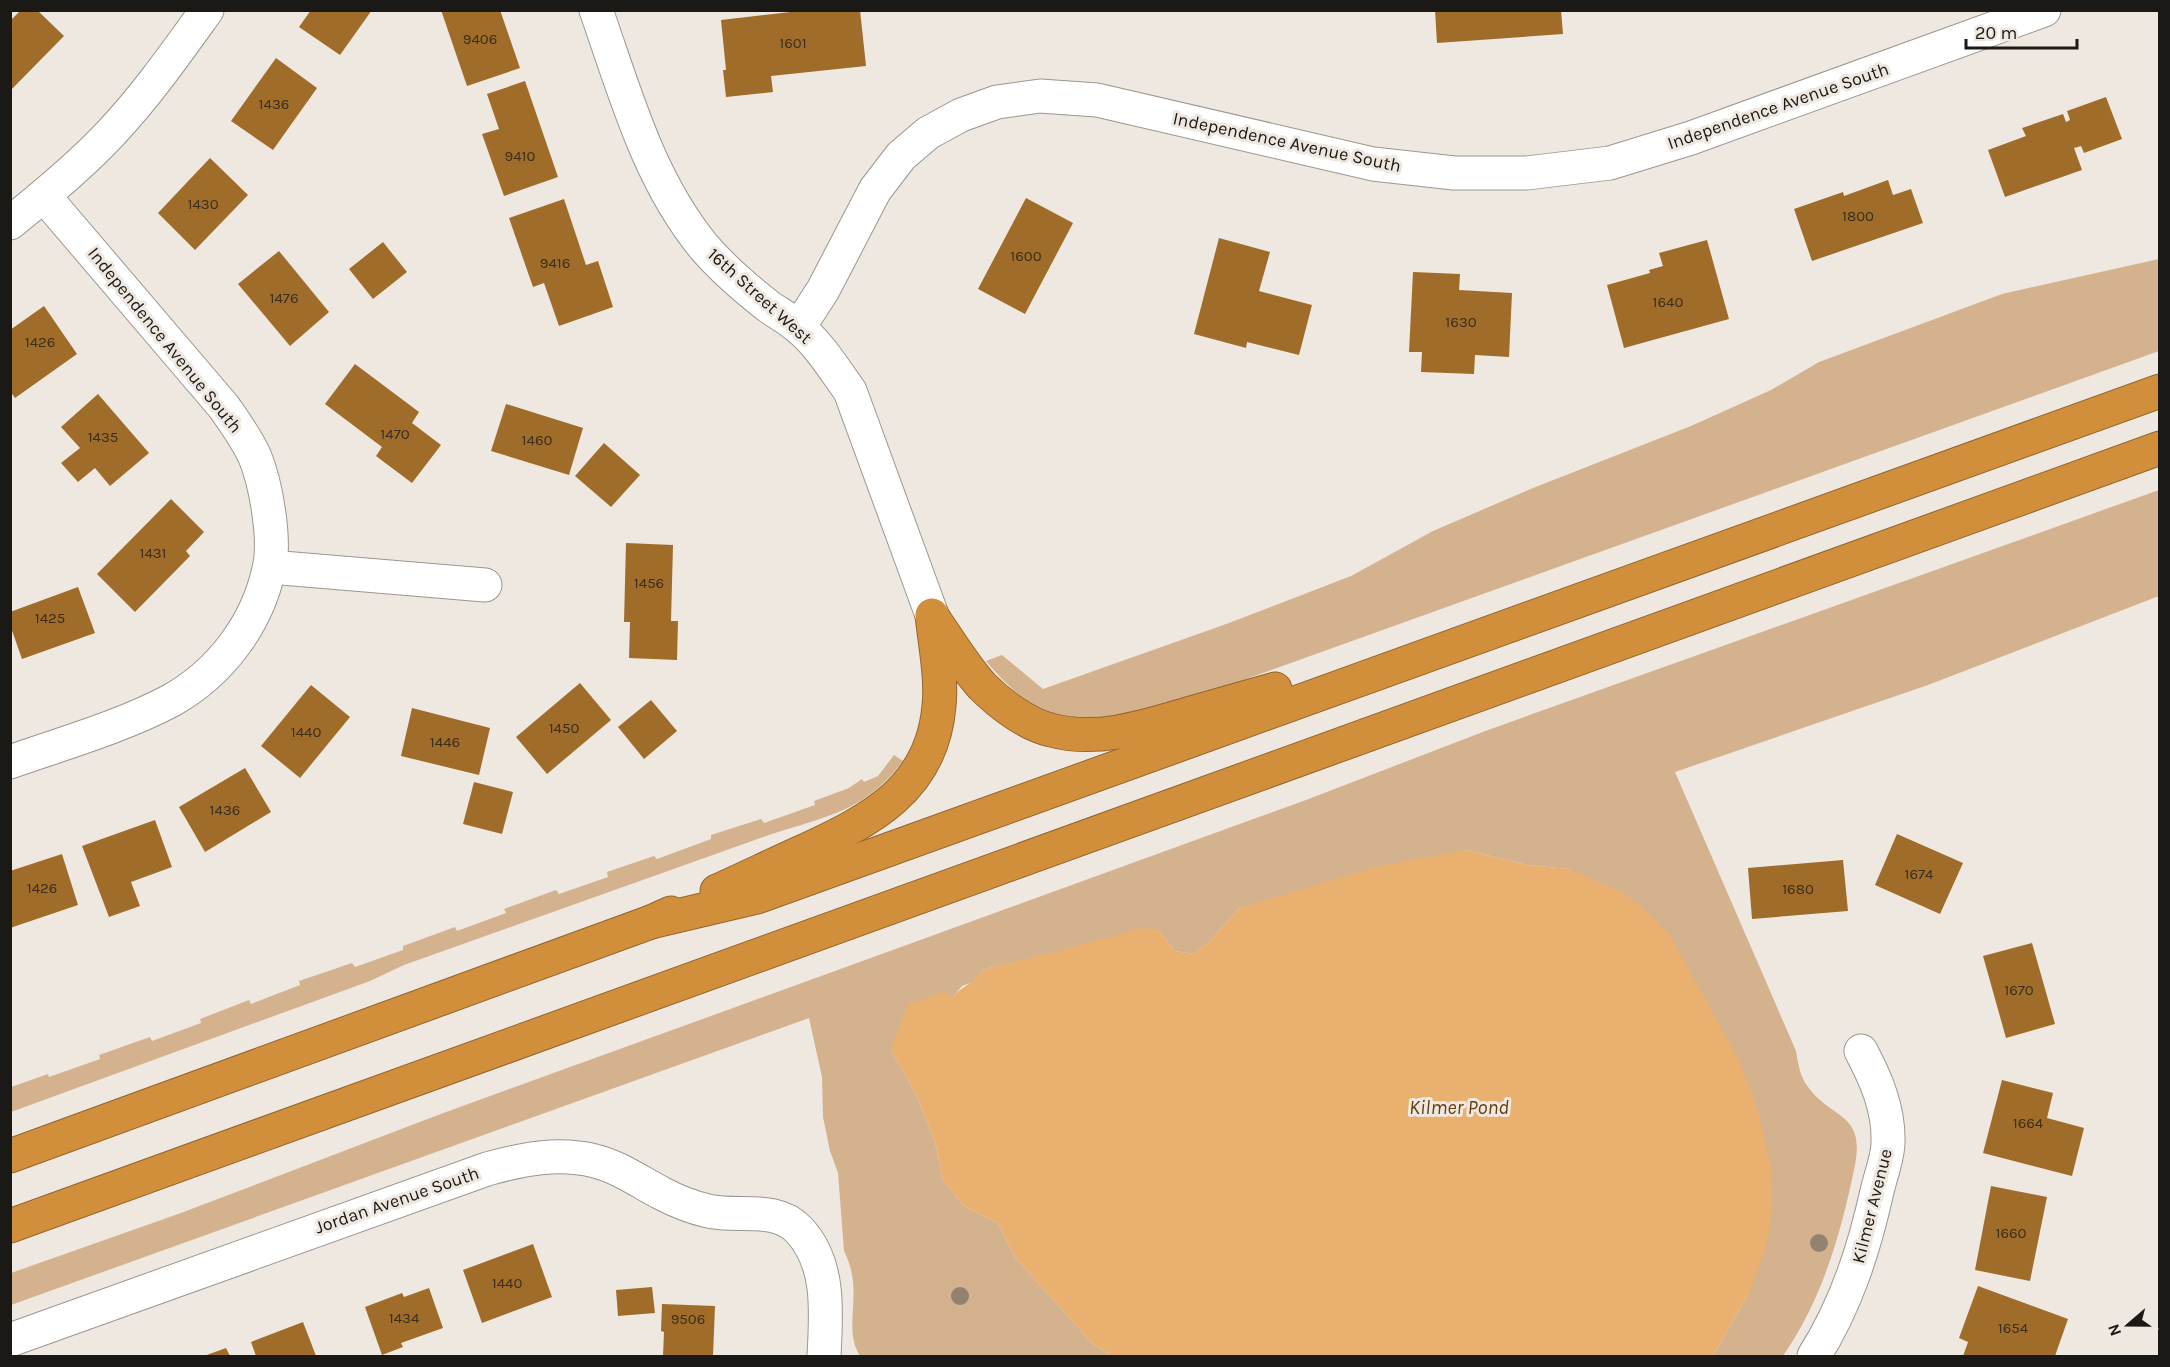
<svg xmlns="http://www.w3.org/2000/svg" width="2170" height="1367" viewBox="0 0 2170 1367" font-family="Karla,sans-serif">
  <rect width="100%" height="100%" fill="#efe8e0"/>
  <g fill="#d4b28e">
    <path d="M2159,259v92l-982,353c-15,5 -32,13 -48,15 -9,2 -19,0 -28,0 -55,-1 -80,-16 -115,-58l16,-6 41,34 186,-66 122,-47 82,-45 100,-43 158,-62 80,-36 48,-28 183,-68z"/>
    <path d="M2159,490v106l-231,89 -253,87 121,279c2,12 4,26 12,36 24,33 57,25 47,78 -14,68 -32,133 -72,191h-70l37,-65 -158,-410 -24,-12 -41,-4 -61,-15 -226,58 -32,35 -15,11 -18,-3 -17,-21 -174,39 -8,12 -14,5 -9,11 -62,53 25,44 19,48 8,38 21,26 34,17 17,34 77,86 20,13h-252c-14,-22 -4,-49 -7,-74 -1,-11 -4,-21 -9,-31l-6,-78 -8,-22 -7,-34 -1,-40 -13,-59 -798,287v-32l170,-60 257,-98 868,-315 182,-70z"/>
    <path d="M894,755l9,6c-38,50 -75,55 -131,73l-368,131 -34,16 -359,131v-25l37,-13 1,3 51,-18 -1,-4 51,-18 2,4 49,-18 -1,-4 49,-19 2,4 49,-19 -1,-4 53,-18 3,4 48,-17v-4l52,-19 2,4 49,-18 -2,-4 52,-19 3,4 49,-17 -1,-5 47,-16 3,3 54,-20v-4l50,-16 3,4 51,-18 -1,-4 35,-13 13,-9 2,3 14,-6z"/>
  </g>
  <path fill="#e9b070" d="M1466,850l61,15 41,4 54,23 17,13 30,29 70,126 18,47 14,60 1,41 -6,38 -16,45 -37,65h-601l-20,-13 -77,-86 -17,-34 -34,-17 -21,-26 -8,-38 -19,-48 -25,-44 17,-46 34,-11 11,4c12,-14 21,-12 31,-28l67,-16 92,-25 15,2 17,21 18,3 15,-11 32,-35 136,-41z"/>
  <g fill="#a06c2a">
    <path d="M21,10h16l27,26 -54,55v-70z"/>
    <path d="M311,10h61l-32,45 -41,-28z"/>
    <path d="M441,10h59l20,58 -53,18z"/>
    <path d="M808,10h52l6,56 -95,10 2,16 -47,5 -3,-27h3l-5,-50z"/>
    <path d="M1435,10h126l2,24 -126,9z"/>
    <path d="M276,58l41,30 -44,62 -42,-29z"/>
    <path d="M525,81l33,96 -54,19 -22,-62 17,-5 -12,-35z"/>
    <path d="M2106,97l16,42 -38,14 -3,-7 -7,2 8,22 -77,27 -17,-47 38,-14 -4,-8 41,-14 3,8 4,-2 -3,-9z"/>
    <path d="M210,158l38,37 -53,55 -37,-37z"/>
    <path d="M1888,180l5,15 18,-6 12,34 -111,38 -18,-52 49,-17 1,4z"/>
    <path d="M1026,198l47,25 -48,91 -47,-25z"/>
    <path d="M564,199l22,66 12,-4 15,46 -54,19 -15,-43 -11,4 -24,-69z"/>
    <path d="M1219,238l51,14 -11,39 53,14 -13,50 -52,-13 -1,6 -52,-14z"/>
    <path d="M1707,240l22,79 -105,29 -17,-63 43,-12 -1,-3 14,-4 -4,-13z"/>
    <path d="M383,242l24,30 -34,27 -24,-30z"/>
    <path d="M279,251l50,61 -39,34 -52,-62z"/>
    <path d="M1413,272l47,2 -1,16 53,3 -3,64 -34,-2 -1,19 -53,-2 1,-20h-13z"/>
    <path d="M44,306l33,48 -62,44 -5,-7v-61z"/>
    <path d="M355,364l64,48 -7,11 29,22 -29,38 -36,-27 6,-9 -57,-43z"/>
    <path d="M98,394l51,59 -39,33 -15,-18 -17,14 -17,-19 19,-15 -19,-21z"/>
    <path d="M506,404l77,24 -14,47 -78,-24z"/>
    <path d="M604,443l36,32 -29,32 -36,-31z"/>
    <path d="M171,499l33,33 -18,19 4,5 -55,56 -38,-38z"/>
    <path d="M626,543l47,2 -2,76h7l-1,39 -48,-2 1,-36h-6z"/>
    <path d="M78,587l17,46 -73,26 -12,-34v-13z"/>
    <path d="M580,683l31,37 -64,54 -31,-37z"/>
    <path d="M311,685l39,32 -50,61 -39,-32z"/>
    <path d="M651,700l26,31 -33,28 -26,-32z"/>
    <path d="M412,708l78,20 -11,47 -78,-19z"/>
    <path d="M245,768l26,44 -66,40 -26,-45z"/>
    <path d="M474,782l39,10 -11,42 -39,-10z"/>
    <path d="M155,820l17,47 -41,15 9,24 -31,11 -27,-71z"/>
    <path d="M1897,834l66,29 -23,51 -65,-29z"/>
    <path d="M62,854l16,51 -68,23v-57z"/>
    <path d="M1843,860l5,51 -96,8 -4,-51z"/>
    <path d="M2032,943l23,81 -49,14 -23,-82z"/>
    <path d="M2002,1080l51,13 -6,25 37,10 -12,48 -89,-23z"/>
    <path d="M1991,1186l56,11 -17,84 -55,-11z"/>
    <path d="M533,1244l19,53 -70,26 -19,-53z"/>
    <path d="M1978,1286l90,33 -13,37h-92l5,-14 -9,-4z"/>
    <path d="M652,1287l3,26 -37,3 -2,-26z"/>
    <path d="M429,1288l14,40 -42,15 2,4 -21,8 -17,-48 37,-14 2,4z"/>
    <path d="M662,1304l53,2 -2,50h-50l1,-24 -3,-1z"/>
    <path d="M303,1322l13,34h-60l-5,-14z"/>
    <path d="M226,1348l4,8h-26z"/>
  </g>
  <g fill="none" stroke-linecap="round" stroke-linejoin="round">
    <g stroke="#9d968f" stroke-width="35">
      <g id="minor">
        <path d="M596,10c29,82 52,169 108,237 19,22 41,41 64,59 10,7 21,13 30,21 21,17 36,42 52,64l82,224"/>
        <path d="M10,223c35,-28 70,-57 100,-89 36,-38 66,-81 97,-124"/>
        <path d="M799,327l24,-37 52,-100 26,-34 27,-23 33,-18 36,-13 43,-6 57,4 276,64 81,9h73l83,-10 81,-25 353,-128"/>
        <path d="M270,567l215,18"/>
        <path d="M10,762c54,-19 111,-35 162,-62 49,-28 85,-76 97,-131 7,-29 -3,-85 -14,-112 -8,-18 -20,-34 -31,-50l-180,-211"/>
        <path d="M10,1340l477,-171c36,-10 71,-17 108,-8 24,6 45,21 66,32 15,8 30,14 47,18 30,7 68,-6 91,19 32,34 27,84 25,126"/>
        <path d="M1814,1356c33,-52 51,-110 64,-169 4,-15 10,-31 10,-45 1,-33 -12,-63 -27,-91"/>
      </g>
    </g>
    <g stroke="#92662e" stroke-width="35">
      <g id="motorway">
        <path d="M934,619c15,22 30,47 48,67 18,18 44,38 69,44 47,13 96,-4 140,-17 28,-8 56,-16 84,-24"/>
        <path d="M717,891c29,-13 58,-27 87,-40 67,-31 128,-62 135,-145 3,-28 -4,-62 -7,-91"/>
        <path d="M651,922l106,-25 1403,-506"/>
        <path d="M10,1156l641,-234 20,-9"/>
        <path d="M10,1226l2150,-778"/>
      </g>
    </g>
    <use href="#minor" stroke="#fff" stroke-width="33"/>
    <use href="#motorway" stroke="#d28f3b" stroke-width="33"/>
  </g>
  <g fill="#92826f">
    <circle cx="1819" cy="1243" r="9"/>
    <circle cx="960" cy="1296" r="9"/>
  </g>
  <g text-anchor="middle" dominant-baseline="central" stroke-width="6" stroke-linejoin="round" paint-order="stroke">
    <g font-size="15" fill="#3c2e1b">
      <text x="480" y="39">9406</text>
      <text x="793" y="43">1601</text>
      <text x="274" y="104">1436</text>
      <text x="520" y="156">9410</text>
      <text x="203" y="204">1430</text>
      <text x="1858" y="216">1800</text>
      <text x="1026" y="256">1600</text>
      <text x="555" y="263">9416</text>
      <text x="284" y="298">1476</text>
      <text x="1668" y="302">1640</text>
      <text x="1461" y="322">1630</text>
      <text x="40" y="342">1426</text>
      <text x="395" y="434">1470</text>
      <text x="103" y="437">1435</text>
      <text x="537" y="440">1460</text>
      <text x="153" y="553">1431</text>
      <text x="649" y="583">1456</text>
      <text x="50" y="618">1425</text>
      <text x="564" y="728">1450</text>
      <text x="306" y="732">1440</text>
      <text x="445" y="742">1446</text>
      <text x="225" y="810">1436</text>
      <text x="1919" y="874">1674</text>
      <text x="42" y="888">1426</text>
      <text x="1798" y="889">1680</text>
      <text x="2019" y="990">1670</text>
      <text x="2028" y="1123">1664</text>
      <text x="2011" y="1233">1660</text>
      <text x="507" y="1283">1440</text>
      <text x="404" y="1318">1434</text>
      <text x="688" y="1319">9506</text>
      <text x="2013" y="1328">1654</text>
    </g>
    <g font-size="18" fill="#1b1916" stroke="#efe8e0">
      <text transform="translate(1778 106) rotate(-19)">Independence Avenue South</text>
      <text transform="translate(1287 142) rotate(12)">Independence Avenue South</text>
      <text transform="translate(760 296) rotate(42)">16th Street West</text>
      <text transform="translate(165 340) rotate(51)">Independence Avenue South</text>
      <text transform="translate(397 1200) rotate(-19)">Jordan Avenue South</text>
      <text transform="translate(1872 1206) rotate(-76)">Kilmer Avenue</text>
    </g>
    <g font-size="20" font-style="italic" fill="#65400e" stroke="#efe8e0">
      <text x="1459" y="1107">Kilmer Pond</text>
    </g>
  </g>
  <rect width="2170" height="1367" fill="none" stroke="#1b1916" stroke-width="24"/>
  <g transform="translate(2128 1325) rotate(250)" stroke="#efe8e0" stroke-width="4.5" paint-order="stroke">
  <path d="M0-4.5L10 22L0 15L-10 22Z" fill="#1b1916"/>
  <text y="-9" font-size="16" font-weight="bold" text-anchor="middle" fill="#1b1916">N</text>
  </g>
  <path d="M1966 39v9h111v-9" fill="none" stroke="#1b1916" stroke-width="3"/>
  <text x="1975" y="39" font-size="18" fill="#1b1916" stroke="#efe8e0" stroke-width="4.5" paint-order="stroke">20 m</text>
</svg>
